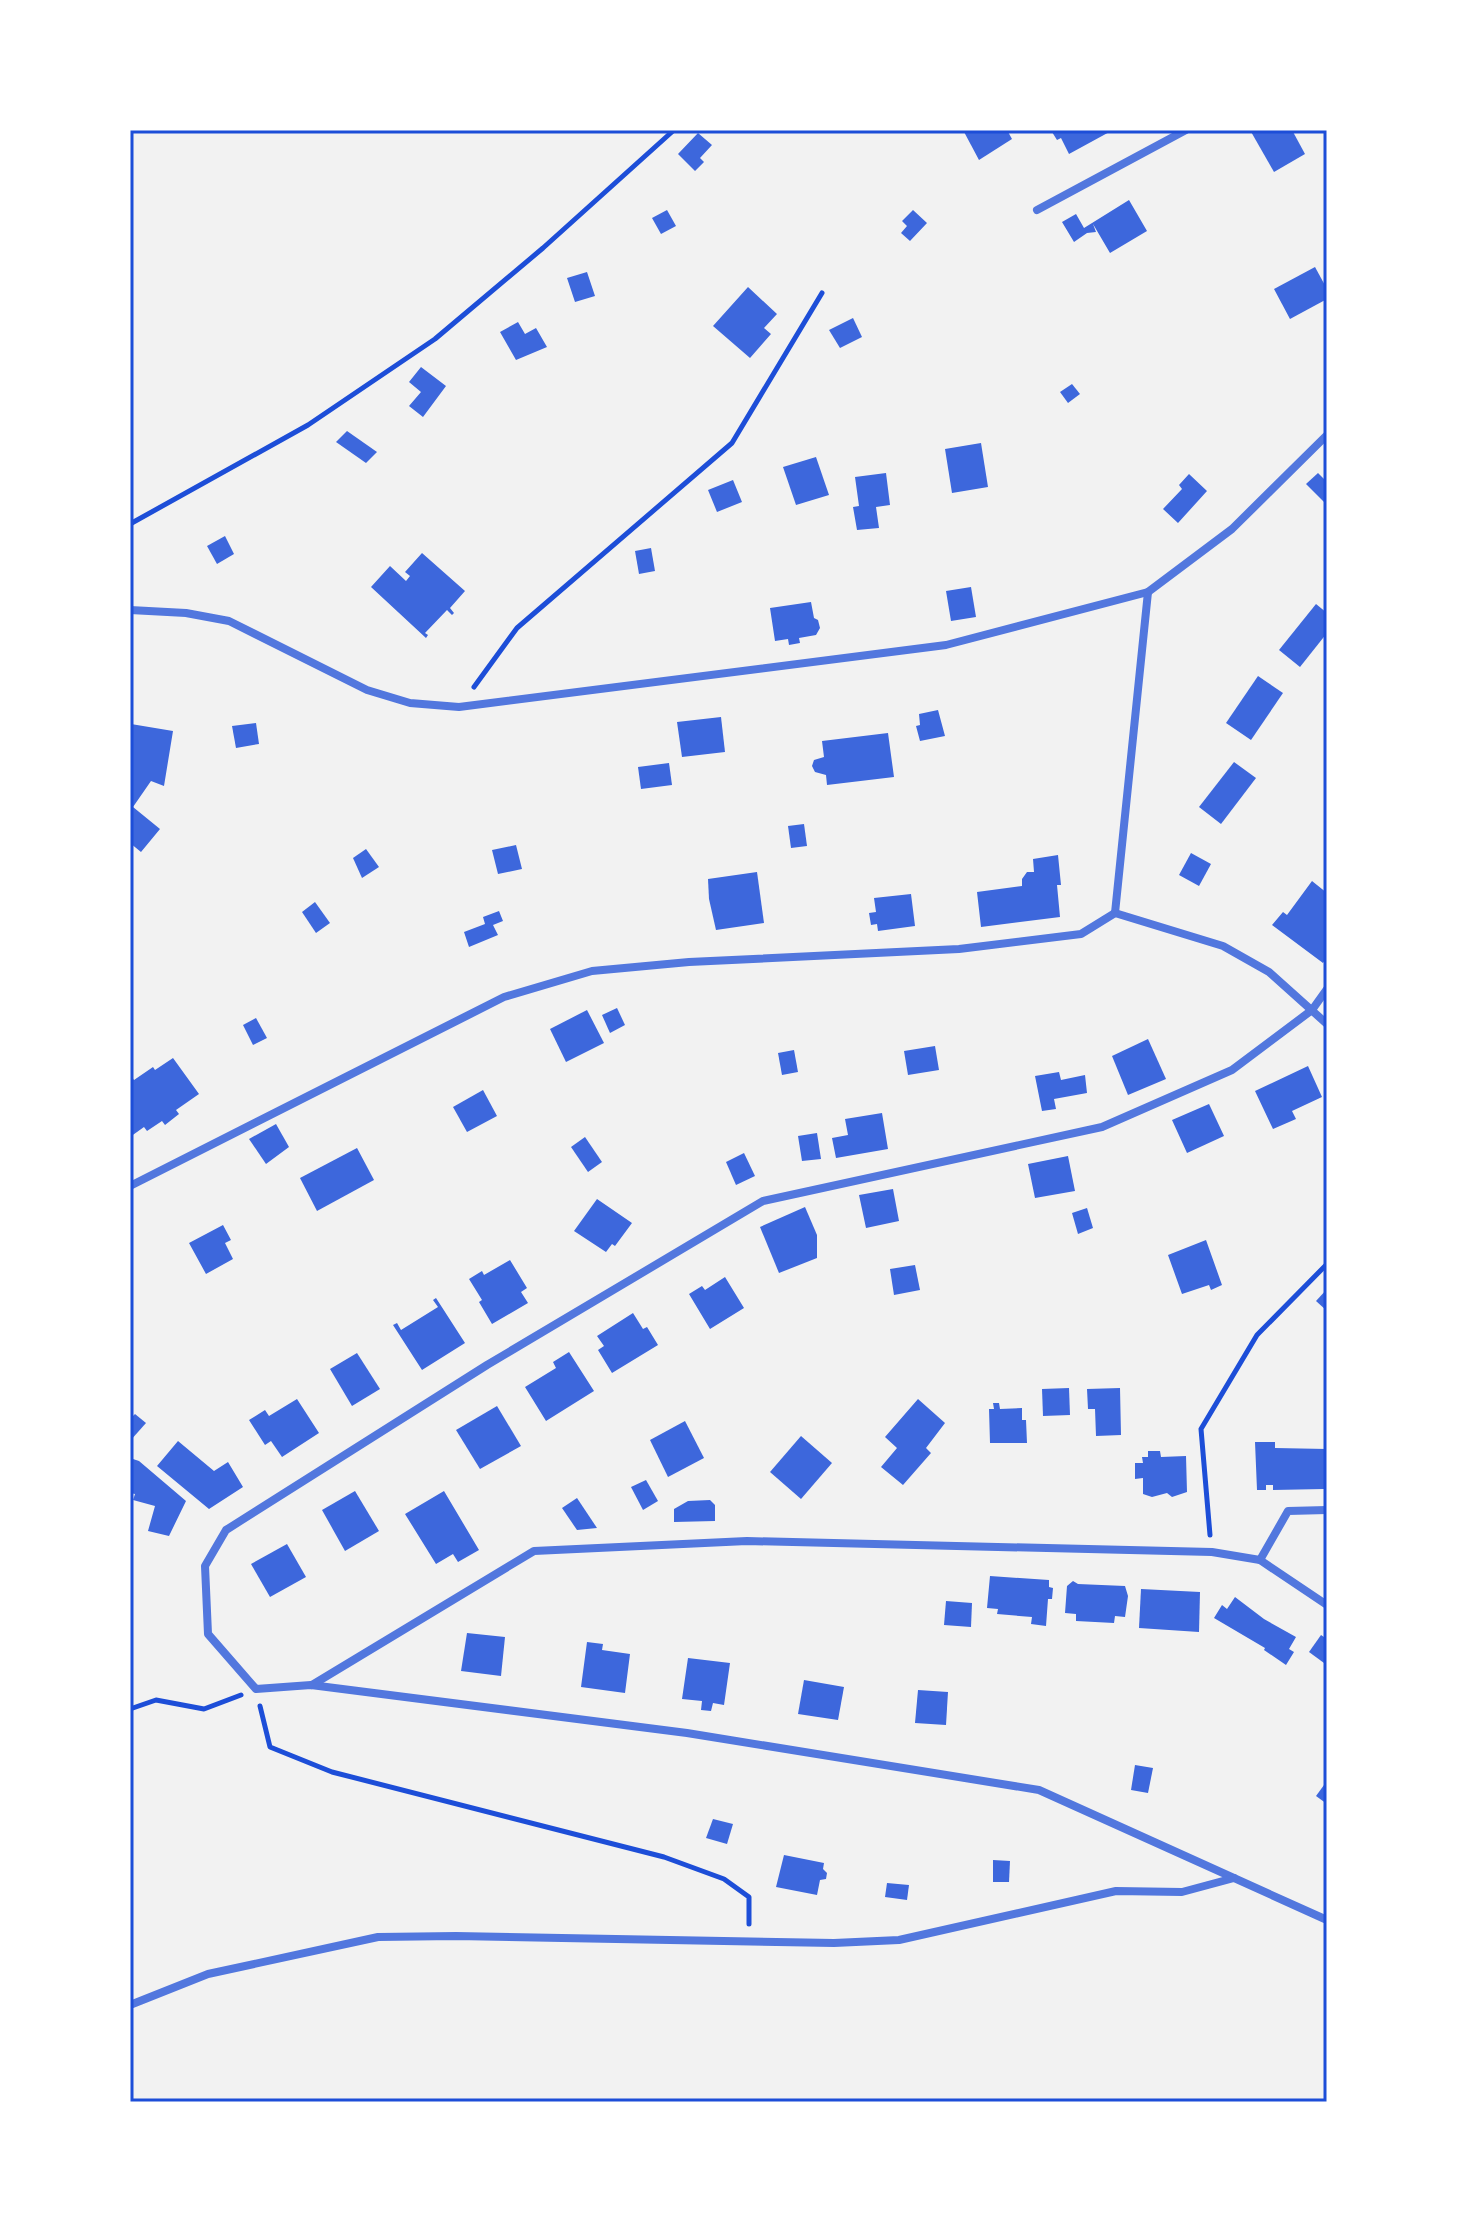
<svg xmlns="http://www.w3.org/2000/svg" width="1457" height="2232" viewBox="0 0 1457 2232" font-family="Arial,sans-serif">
  <rect width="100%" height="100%" fill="#f2f2f2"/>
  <g fill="#3d67dc">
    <path d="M963,130h44l5,9 -33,21z"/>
    <path d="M1054,130h59l-44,24 -8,-16 -4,2 -5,-8z"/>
    <path d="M1250,130h42l13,24 -31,18z"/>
    <path d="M698,133l14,12 -12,13 4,4 -9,9 -17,-17z"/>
    <path d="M1129,200l18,31 -37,22 -17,-29 3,8 -9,1 -13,9 -12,-20 14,-8 8,14z"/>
    <path d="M667,210l9,16 -15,8 -9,-16z"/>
    <path d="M913,210l14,13 -17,18 -9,-8 6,-7 -5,-5z"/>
    <path d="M1315,267l12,22v10l-37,20 -16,-30z"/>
    <path d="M587,272l8,24 -20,6 -8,-24z"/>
    <path d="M748,287l29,27 -13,14 7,6 -21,24 -37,-32z"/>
    <path d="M853,318l9,19 -22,11 -11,-18z"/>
    <path d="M518,322l7,12 11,-6 11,19 -31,13 -16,-28z"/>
    <path d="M421,367l25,19 -23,31 -14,-11 12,-14 -12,-10z"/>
    <path d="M1072,384l8,10 -12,9 -8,-11z"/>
    <path d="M347,431l30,21 -11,11 -30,-21z"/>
    <path d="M981,443l7,44 -36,6 -7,-44z"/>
    <path d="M816,457l13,38 -33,10 -13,-38z"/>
    <path d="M886,473l4,32 -14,2 3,21 -22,2 -4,-23 6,-1 -4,-29z"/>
    <path d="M1318,473l9,9v17l-3,3 -18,-18z"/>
    <path d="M1189,474l18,17 -29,32 -15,-14 19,-20 -3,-4z"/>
    <path d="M733,480l9,22 -25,10 -9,-22z"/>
    <path d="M225,536l9,18 -17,10 -10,-18z"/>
    <path d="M651,548l4,23 -16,3 -4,-23z"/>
    <path d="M422,553l43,38 -15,17 4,5 -2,2 -5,-5 -22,23 3,2 -2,3 -55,-51 19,-21 16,15 4,-5 -5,-4z"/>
    <path d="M971,587l5,30 -25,4 -5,-30z"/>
    <path d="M811,602l3,16 4,2 2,8 -4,7 -17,3 1,5 -11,2 -1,-6 -13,2 -5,-33z"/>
    <path d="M1316,604l11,9v20l-27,34 -21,-17z"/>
    <path d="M1258,676l25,17 -32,47 -25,-17z"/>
    <path d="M938,710l7,26 -25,5 -4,-15 4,-1 -1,-11z"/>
    <path d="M721,717l4,35 -43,5 -5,-35z"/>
    <path d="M256,723l3,21 -23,4 -4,-22z"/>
    <path d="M131,724l42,7 -9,55 -13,-5 -18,26 27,22 -19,23 -11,-9z"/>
    <path d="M888,733l6,44 -67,8 -1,-10 -11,-3 -3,-6 2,-6 10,-3 -2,-16z"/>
    <path d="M1234,762l22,16 -35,46 -22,-17z"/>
    <path d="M669,763l3,22 -31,4 -3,-22z"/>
    <path d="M804,824l3,22 -16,2 -3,-22z"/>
    <path d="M516,845l6,24 -24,5 -6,-24z"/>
    <path d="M366,849l13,18 -17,11 -9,-20z"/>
    <path d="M1191,853l20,11 -12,22 -20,-11z"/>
    <path d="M1058,855l3,30h-4l3,32 -79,10 -4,-35 45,-6v-7l5,-7h7l-1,-13z"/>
    <path d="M757,872l7,51 -48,7 -7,-31 -1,-20z"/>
    <path d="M1312,881l15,12v16l-3,5 3,2v41l-4,6 -51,-38 11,-13 4,3z"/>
    <path d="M911,894l4,32 -37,5 -1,-7 -6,1 -2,-12 7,-1 -2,-14z"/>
    <path d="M315,902l15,21 -14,10 -14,-21z"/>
    <path d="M499,911l4,10 -10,4 5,10 -29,12 -5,-15 21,-8 -2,-7z"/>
    <path d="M617,1008l8,17 -15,8 -8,-18z"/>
    <path d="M587,1010l17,33 -38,19 -16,-33z"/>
    <path d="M256,1018l11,20 -14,7 -10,-20z"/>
    <path d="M1148,1039l18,40 -38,16 -16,-39z"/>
    <path d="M935,1046l4,24 -31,5 -4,-24z"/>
    <path d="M794,1050l4,22 -16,3 -4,-22z"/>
    <path d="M173,1058l26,36 -23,16 3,4 -14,11 -3,-4 -15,10 -3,-4 -14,10v-62l4,5 19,-13 2,3z"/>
    <path d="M1308,1066l14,31 -30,14 4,8 -23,10 -18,-38z"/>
    <path d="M1059,1072l2,8 24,-5 2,18 -33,6 2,10 -14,2 -7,-35z"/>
    <path d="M483,1090l14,26 -30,16 -14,-25z"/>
    <path d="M1209,1104l15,32 -37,17 -15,-33z"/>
    <path d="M882,1113l6,36 -52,9 -4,-20 16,-3 -3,-16z"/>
    <path d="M276,1124l13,23 -23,17 -17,-25z"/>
    <path d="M817,1133l4,26 -19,2 -4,-25z"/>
    <path d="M585,1137l17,25 -14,10 -17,-25z"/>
    <path d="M357,1148l17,32 -57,31 -17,-33z"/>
    <path d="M744,1153l11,23 -19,9 -10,-23z"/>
    <path d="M1068,1156l7,35 -40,7 -7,-34z"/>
    <path d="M893,1189l6,32 -33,7 -7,-33z"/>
    <path d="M597,1199l35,24 -17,23 -3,-2 -6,8 -32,-21z"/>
    <path d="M805,1207l12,28v23l-38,15 -19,-46z"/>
    <path d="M1087,1208l6,20 -15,6 -6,-21z"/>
    <path d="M223,1225l8,15 -6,3 8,16 -27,15 -17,-31z"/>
    <path d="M1206,1240l16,45 -11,5 -2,-5 -27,9 -14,-39z"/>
    <path d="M510,1260l17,28 -6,4 7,11 -36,21 -13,-22 3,-2 -13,-21 13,-8 2,4z"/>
    <path d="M915,1265l5,25 -26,5 -4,-26z"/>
    <path d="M725,1277l19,31 -34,21 -21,-35 13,-8 3,4z"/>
    <path d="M1327,1289v22l-11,-10z"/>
    <path d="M436,1298l29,45 -43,27 -29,-45 4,-2 4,7 37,-23 -5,-7z"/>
    <path d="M633,1313l10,16 4,-2 11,18 -46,28 -14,-23 6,-4 -7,-10z"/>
    <path d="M569,1352l25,39 -48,30 -21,-34 31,-19 -3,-6z"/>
    <path d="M357,1353l23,36 -28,17 -22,-37z"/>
    <path d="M1069,1388l1,27 -27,1 -1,-27z"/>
    <path d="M1120,1388l1,47 -25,1 -1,-27h-7l-1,-20z"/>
    <path d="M297,1399l22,34 -37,24 -11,-16 -6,4 -16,-25 16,-10 4,6z"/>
    <path d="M918,1399l27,24 -19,25 5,5 -28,32 -22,-18 16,-19 -12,-11z"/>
    <path d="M993,1403h6l1,6 22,-1v12h4l1,23h-37l-1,-34h5z"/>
    <path d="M497,1406l24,40 -41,23 -24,-39z"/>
    <path d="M135,1414l11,9 -16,18v-22z"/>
    <path d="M685,1421l19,37 -36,19 -18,-37z"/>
    <path d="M801,1436l31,27 -31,36 -31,-27z"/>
    <path d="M178,1441l36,30 14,-9 15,25 -34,22 -52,-43z"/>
    <path d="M1255,1442h20v6l52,1 -3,40 -51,1v-5h-7v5h-9z"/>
    <path d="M1148,1451h12l1,6 25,-1 1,36 -15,5 -5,-4 -15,4 -9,-3v-16l-8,1v-16h8l-1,-6h6z"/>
    <path d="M130,1458l9,3 47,40 -17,35 -21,-5 7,-25 -22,-6 2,-6 -5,-1z"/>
    <path d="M646,1480l12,21 -15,9 -12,-23z"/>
    <path d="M355,1491l24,40 -34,20 -23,-41z"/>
    <path d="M444,1491l35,59 -21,12 -5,-8 -17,10 -31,-50z"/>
    <path d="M577,1498l20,30 -20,2 -15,-22z"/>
    <path d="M710,1500l5,5v16l-41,1v-13l14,-8z"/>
    <path d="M287,1544l19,33 -36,20 -19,-33z"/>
    <path d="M990,1576l59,4v7l4,1 -1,11h-4l-2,27 -15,-2 1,-7 -35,-3 1,-5 -11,-1z"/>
    <path d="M1073,1581l5,3 47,2 3,10 -3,21 -10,-1 -1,7 -38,-2v-7l-11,-1 2,-27z"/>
    <path d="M1141,1589l59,3 -1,40 -60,-4z"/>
    <path d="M1235,1597l29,22 32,18 -7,12 5,3 -8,13 -22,-15 1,-2 -51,-30 8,-13 5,4z"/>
    <path d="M946,1601l26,2 -1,24 -27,-2z"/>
    <path d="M467,1633l38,4 -4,39 -40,-5z"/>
    <path d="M1321,1635l6,4v19l-3,5 -15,-11z"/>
    <path d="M587,1642l16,2 -1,6 28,4 -5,39 -44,-6z"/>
    <path d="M688,1658l42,5 -6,42 -11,-2 -2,8 -10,-1 1,-9 -20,-2z"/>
    <path d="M804,1680l40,7 -6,33 -40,-6z"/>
    <path d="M918,1690l30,2 -2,33 -31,-2z"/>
    <path d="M1135,1765l18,3 -5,25 -17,-3z"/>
    <path d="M1324,1785l3,2v17l-11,-8z"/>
    <path d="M713,1819l20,5 -6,20 -21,-6z"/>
    <path d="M784,1855l40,8 -1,6 4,4 -1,6 -6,1 -3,15 -41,-8z"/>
    <path d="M993,1860l17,1 -1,21h-16z"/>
    <path d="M887,1883l22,2 -2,15 -22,-3z"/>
  </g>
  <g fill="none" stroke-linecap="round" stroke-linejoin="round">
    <g stroke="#1d4ed8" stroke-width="5">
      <path d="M130,524l178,-99 127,-86 108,-91 131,-118"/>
      <path d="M474,687l43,-59 215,-185 90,-150"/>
      <path d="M1210,1535l-9,-106 56,-94 70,-71"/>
      <path d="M260,1706l10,41 62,25 332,85 60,22 25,18v27"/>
      <path d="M130,1709l26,-9 48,9 37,-14"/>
    </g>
    <g stroke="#5277de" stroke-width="8">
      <path d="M1037,210l149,-80"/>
      <path d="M130,610l56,3 43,8 138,69 43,13 49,4 487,-62 202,-53"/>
      <path d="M1115,913l33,-321 84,-63 95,-94"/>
      <path d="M1115,913l108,33 46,26 58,52"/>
      <path d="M1327,989l-15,21 -80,60 -130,57 -339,74 -276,164 -261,165 -21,36 3,68 48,55 55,-4 376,48 352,57 288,130"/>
      <path d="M130,1186l374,-189 88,-26 97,-9 270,-13 122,-15 34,-21"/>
      <path d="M1260,1560l28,-49 39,-1"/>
      <path d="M312,1685l222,-134 213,-10 465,11 48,8 67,45"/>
      <path d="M130,2005l78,-31 170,-37 78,-1 378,7 65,-3 217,-49 66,1 52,-14"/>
    </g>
  </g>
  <rect width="1457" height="2232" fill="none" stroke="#ffffff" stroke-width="264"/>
  <rect x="132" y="132" width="1193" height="1968" fill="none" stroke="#1d4ed8" stroke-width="3"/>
</svg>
